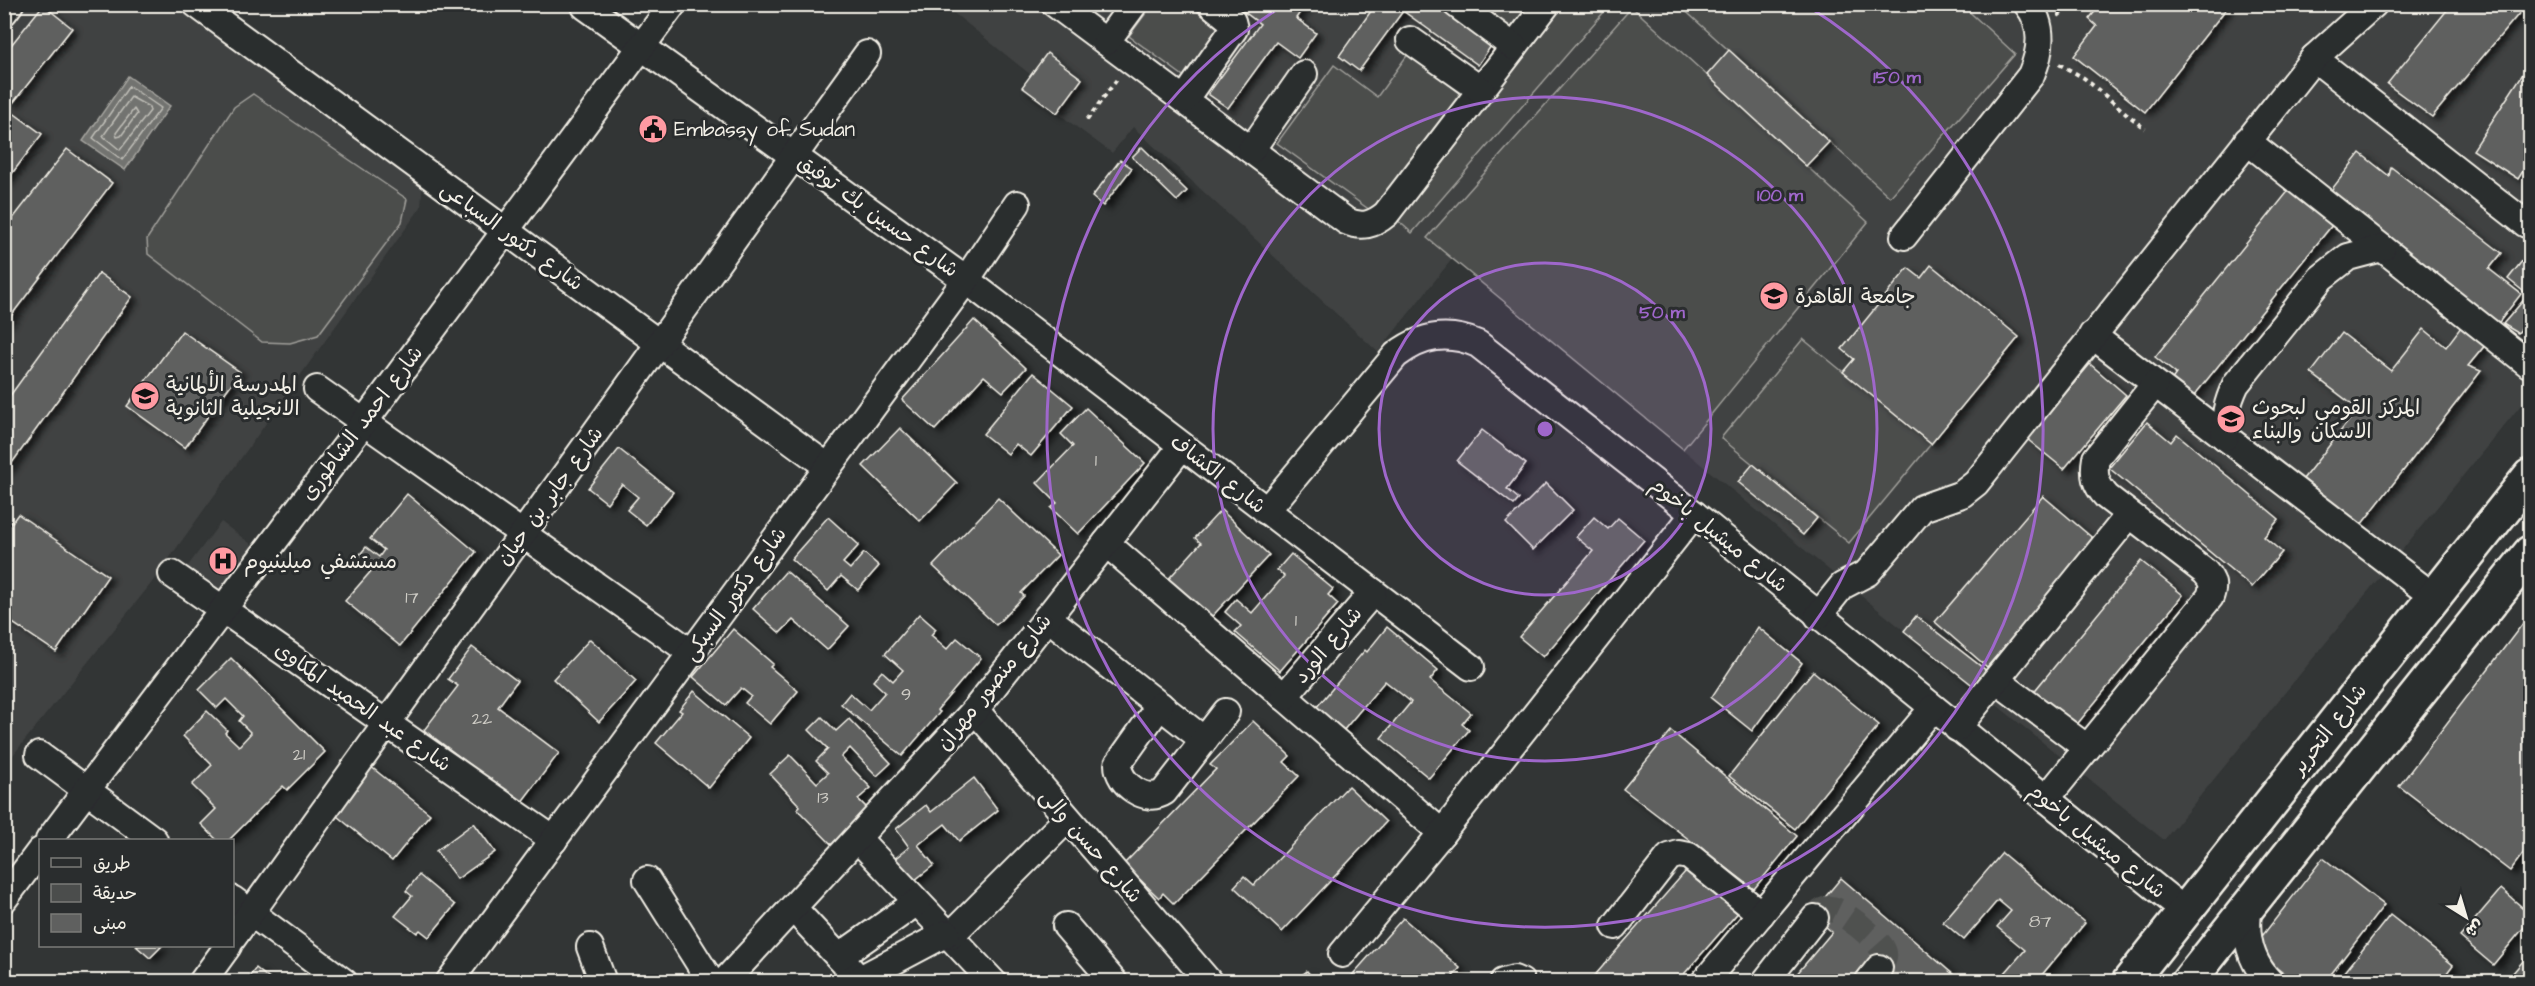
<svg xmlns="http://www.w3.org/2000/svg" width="2535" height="986" viewBox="0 0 2535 986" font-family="'Architects Daughter','Playpen Sans Arabic',sans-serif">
  <defs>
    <filter id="shadow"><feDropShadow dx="6" dy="4" stdDeviation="3" flood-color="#0009"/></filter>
  </defs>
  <rect width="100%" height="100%" fill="#323535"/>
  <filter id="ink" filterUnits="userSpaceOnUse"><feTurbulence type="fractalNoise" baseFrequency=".0167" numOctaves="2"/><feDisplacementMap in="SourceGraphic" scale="12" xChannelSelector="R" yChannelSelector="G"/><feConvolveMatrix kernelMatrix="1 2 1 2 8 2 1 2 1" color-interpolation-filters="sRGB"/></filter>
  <g filter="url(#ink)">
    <g fill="#404242">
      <path d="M19,5h159l245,175 -2,27 -271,378 -145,180 -1,-741z"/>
      <path d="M944,5h1586v389l-366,446 -335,-270 -377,-311 -74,93 -245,-225 -21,26 -90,-66 9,-12z"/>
      <path d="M221,522l41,30 -37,49 -41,-30z"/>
    </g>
    <g fill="#4b4d4c" stroke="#a09f9a" stroke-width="1.5">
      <path d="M1152,5h36l34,24 -36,49 -57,-42z"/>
      <path d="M1478,5h53l-19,25z"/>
      <path d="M1558,5h52l-198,228 -16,-14z"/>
      <path d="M1679,5h283l53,49 -125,143z"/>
      <path d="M1632,7l236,215 -185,227 -256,-211z"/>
      <path d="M1408,54l53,40 -87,119 -97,-70 57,-78 43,32z"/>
      <path d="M253,94l154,105 -5,23 -84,113 -28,8 -28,-1 -114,-88 -1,-15 87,-132z"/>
      <path d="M1803,339l128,105 -82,99 -128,-105z"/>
    </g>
    <path fill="#727370" stroke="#a6a5a0" stroke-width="1.5" d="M128,76l42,30 -45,64 -42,-29z"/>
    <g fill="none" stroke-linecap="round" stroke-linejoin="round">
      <g stroke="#c0bfb8" stroke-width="1.5">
        <path d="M129,86l32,22 -39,52 -29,-22z"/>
        <path d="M131,97l18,10 1,4 -30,39 -17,-14z"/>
        <path d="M134,109l3,5 -16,22 -4,1 -1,-4z"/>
      </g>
    </g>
    <g fill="#5f605f" stroke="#f4f1e8" stroke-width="1.5" filter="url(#shadow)">
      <path d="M1234,4h72l-10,14 20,15 -18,25 -22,-16 -48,66 -20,-14 52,-70z"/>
      <path d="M1376,4h63l54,39 -15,22 -75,-54 -44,60 -20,-15z"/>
      <path d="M2101,4h129l-85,108 -71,-56 23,-30 -8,-7z"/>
      <path d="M2452,4h75l-95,113 -45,-33z"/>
      <path d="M43,5l29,23 -59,75 -9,-6v-43z"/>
      <path d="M1729,50l100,92 -23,24 -99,-91z"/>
      <path d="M1047,53l35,26 -25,34 -35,-26z"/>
      <path d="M2530,63v97l-12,19 -45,-29z"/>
      <path d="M12,112l30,22 -38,50v-61z"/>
      <path d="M1142,147l45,44 -10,10 -45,-44z"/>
      <path d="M67,149l45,34 -108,142v-95z"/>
      <path d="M2360,153l29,23 2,-9 111,86 -13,16 32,25 -28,36 -168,-132z"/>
      <path d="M1120,160l12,8 -29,38 -11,-9z"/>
      <path d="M2290,189l43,35 -144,178 -21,-17 8,-11 -21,-17z"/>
      <path d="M2530,251v67l-12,15 -15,-9 25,-29 -20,-16z"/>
      <path d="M1931,265l88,72 -88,107 -88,-72 11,-13 -12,-10 66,-81 13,10z"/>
      <path d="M99,273l33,24 -128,177v-70z"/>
      <path d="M2467,319l24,19 -23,28 13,5 -120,154 -58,-46 55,-70 -47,-36 31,-40 49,38 33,-42 22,18z"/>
      <path d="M974,320l52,48 -23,24 -19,-16 -49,54 -33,-30z"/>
      <path d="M182,331l58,41 -55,76 -58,-42z"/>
      <path d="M2090,364l36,31 -62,74 -37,-30z"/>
      <path d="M1033,373l40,33 -42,50 -15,-12 -8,10 -25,-20z"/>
      <path d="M1086,408l59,55 -67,71 -27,-26 6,-5 -20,-20 36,-37 -12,-12z"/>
      <path d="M2147,422l24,20 6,-8 102,85 -15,18 18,15 -30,35 -143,-119z"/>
      <path d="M900,428l57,55 -37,38 -57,-55z"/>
      <path d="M1482,430l44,34 -19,25 12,10 -5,6 -57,-44z"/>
      <path d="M619,449l54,43 -27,33 -19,-15 11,-13 -16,-13 -15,19 -19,-15z"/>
      <path d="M1753,464l64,54 -14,17 -65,-53z"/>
      <path d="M1546,483l27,27 -40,40 -27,-27z"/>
      <path d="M407,494l69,58 -76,94 -55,-45 27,-31 -15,-12 9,-11 13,10 5,-7 -14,-11z"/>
      <path d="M2043,496l53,45 -109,126 -52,-45z"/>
      <path d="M998,498l60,57 -37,38 3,3 -28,29 -63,-59z"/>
      <path d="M1221,510l48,45 -64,69 -42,-39 38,-42 -6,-5z"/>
      <path d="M18,514l90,62 -52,76 -52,-35v-84z"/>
      <path d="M828,517l31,28 -16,18 7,6 14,-16 15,13 -21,24 -17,-14 -13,15 -37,-32z"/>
      <path d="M1594,517l14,12 10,-11 26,22 -101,117 -24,-20 74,-86 -17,-14z"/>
      <path d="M1291,554l42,35 -5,6 10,9 -58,67 -45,-39 6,-6 -16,-14 11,-13 16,14 32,-37 -7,-6z"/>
      <path d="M2141,561l42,34 -109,133 -42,-34z"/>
      <path d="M786,571l63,55 -22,24 -34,-30 -13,13 -27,-24z"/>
      <path d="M919,614l17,15 -5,6 16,14 10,-11 24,20 -44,52 3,2 -38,44 -61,-52 9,-11 19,17 16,-18 -12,-11 9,-10 11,10 10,-11 -18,-16z"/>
      <path d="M2530,614v230l-20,27 -111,-85z"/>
      <path d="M1916,616l76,59 -12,16 -76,-60z"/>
      <path d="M1387,627l51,43 -8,10 41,33 -9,11 7,6 -40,48 -48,-40 30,-36 -26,-21 -48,57 -27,-23 55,-65 2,2z"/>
      <path d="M1758,627l44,36 -50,68 -41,-33z"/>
      <path d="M733,629l40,35 -3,3 28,24 -28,33 -25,-21 6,-7 -10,-8 -15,17 -33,-28z"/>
      <path d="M590,639l46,42 -37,41 -46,-43z"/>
      <path d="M472,647l45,34 -19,26 61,46 -38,50 -97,-73 34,-44 -10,-7z"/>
      <path d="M231,658l94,94 -38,38 -4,-4 -54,54h-12l-16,-16 15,-15 -24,-24 20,-20 -29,-29 24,-25 20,19 -2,3 14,13 12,-13 -12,-12 4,-5 -17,-17 -9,9 -18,-18z"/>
      <path d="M1813,671l66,54 -84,104 -66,-53z"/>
      <path d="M694,691l55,47 -40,50 -53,-45 26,-31 -3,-2z"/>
      <path d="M822,717l14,14 13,-12 42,44 -14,13 -27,-28 -9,9 30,31 -13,11 11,11 -36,36 -36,-37 3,-3 -30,-32 20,-19 27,28 11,-10 -12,-12 12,-12 -19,-19z"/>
      <path d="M1253,721l37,35 -6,6 15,14 -125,128 -11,-11 -4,5 -35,-34 92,-95 -6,-4z"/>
      <path d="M1671,731l126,105 -43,53 -131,-100z"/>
      <path d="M370,766l60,48 -38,47 -60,-49z"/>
      <path d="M974,778l24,32 -39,31 -14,-17 -27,21 16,20 -28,22 -18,-23 21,-17 -13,-18 30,-24 5,7z"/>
      <path d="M1348,786l38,36 -104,110 -48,-45 10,-11 10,9z"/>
      <path d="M474,823l21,29 -38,27 -21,-28z"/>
      <path d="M2002,853l83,70 -49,59h-20l-11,-9 20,-23 -28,-23 14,-16 -13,-11 -34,40 -21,-18z"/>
      <path d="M2323,858l61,47 -59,77h-30l-43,-33z"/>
      <path d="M1692,864l50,44 -65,74h-88z"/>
      <path d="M419,875l36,30 -26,32 -9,-7 -3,3 -22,-17 17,-20 -6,-5z"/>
      <path d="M1841,878l121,104h-66l-20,-17 -15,17h-71l42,-50 -21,-18z"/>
      <path d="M2501,889l29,25v6l-37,45 -33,-28z"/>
      <path d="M2390,915l63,50 -13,17h-103z"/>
      <path d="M1403,918l57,50 -12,14h-102z"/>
      <path d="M136,946h26l-12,12z"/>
      <path d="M2530,953v29h-9l-9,-8z"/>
      <path d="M256,968l17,14h-28z"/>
      <path d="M1307,971l9,11h-23z"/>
    </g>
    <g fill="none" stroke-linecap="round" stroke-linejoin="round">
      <path stroke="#4f5150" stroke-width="26" stroke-dasharray="26 13" stroke-linecap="butt" d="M1815,918c4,-5 9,-10 16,-9 10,0 49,32 52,41 3,6 0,12 -4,18"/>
      <g stroke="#f4f1e8" stroke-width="30">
        <g id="minor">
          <path d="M196,4l632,463"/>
          <path d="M1055,4l291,217c16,7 27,4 40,-7l161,-210"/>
          <path d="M1456,4l58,43"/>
          <path d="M585,6l381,274 505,387"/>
          <path d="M4,12l6,-8"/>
          <path d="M1410,40l71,50"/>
          <path d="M1106,42l28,-38"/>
          <path d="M2314,58l212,166"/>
          <path d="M1184,100l50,-71 -2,-8 -21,-17"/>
          <path d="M2247,141l283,224"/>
          <path d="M1251,150l53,-76"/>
          <path d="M1904,236l127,-161c10,-23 14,-50 -4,-71"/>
          <path d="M2092,335l342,262"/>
          <path d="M317,389l375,264"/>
          <path d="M2225,437c-1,-20 2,-34 11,-53l85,-106 27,-21 34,-9"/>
          <path d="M1266,511l130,-156c26,-20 52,-24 82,-11l216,170 491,397"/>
          <path d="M1106,543l336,290"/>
          <path d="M172,574l382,266"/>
          <path d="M1818,616l24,-30 25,-13 55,-65 40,-14 14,-11 338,-425 60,-54"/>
          <path d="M1047,617l157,123"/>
          <path d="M1996,680l91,68"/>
          <path d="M1284,697l89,-105"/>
          <path d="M1160,705l-42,59c0,20 28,40 46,28l62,-80"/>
          <path d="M975,710l234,272"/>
          <path d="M1957,728l172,-213"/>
          <path d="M39,755l115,85"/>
          <path d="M2046,799l164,-202c4,-11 3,-16 -5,-25l-98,-75c-12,-13 -14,-22 -11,-39l59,-74"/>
          <path d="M858,839l135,143"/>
          <path d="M49,840l315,-418 309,-418"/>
          <path d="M647,880l64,102"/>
          <path d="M4,899l36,-48"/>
          <path d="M232,899l112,83"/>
          <path d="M2249,905c-5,28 0,55 21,77"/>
          <path d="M793,908l69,74"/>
          <path d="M1066,926l48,56"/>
          <path d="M1615,926l54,-69 10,-3 10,2 72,58"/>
          <path d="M950,936l117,-117"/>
          <path d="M232,939l635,-885"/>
          <path d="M590,947l13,35"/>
          <path d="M1342,954l100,-121 252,-319"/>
          <path d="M839,957l78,-55"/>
          <path d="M860,979l87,-46"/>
          <path d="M202,982l26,-36"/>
          <path d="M449,982l517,-702 51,-76"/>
          <path d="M724,982l251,-272 207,-264"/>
          <path d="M1503,982l11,-3 7,3"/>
          <path d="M1704,982l229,-274"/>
          <path d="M1765,982l50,-64"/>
          <path d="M1868,982l11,-14"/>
        </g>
      </g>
      <g stroke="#f4f1e8" stroke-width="38">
        <g id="major">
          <path d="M2129,982l401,-506"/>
          <path d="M2188,982l342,-429"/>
        </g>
      </g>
      <g stroke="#f4f1e8" stroke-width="4" stroke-dasharray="4.5 4.5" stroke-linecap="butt">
        <path d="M2058,16l15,-12"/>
        <path d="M2059,64l25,14 61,51"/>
        <path d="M1087,120l31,-42"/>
      </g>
      <use href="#minor" stroke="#2a2d2e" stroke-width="26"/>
      <use href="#major" stroke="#2a2d2e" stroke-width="33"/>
    </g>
  </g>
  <circle cx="1545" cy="429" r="166" fill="#9f67cb" fill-opacity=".12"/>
  <g fill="none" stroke="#9f67cb" stroke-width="3">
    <circle cx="1545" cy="429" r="166"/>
    <circle cx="1545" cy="429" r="332"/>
    <path d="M1809 7A498 498 0 1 1 1281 7"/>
  </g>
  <defs>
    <g id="civic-disc" transform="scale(1.5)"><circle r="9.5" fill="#ff9aa2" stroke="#2a2d2e"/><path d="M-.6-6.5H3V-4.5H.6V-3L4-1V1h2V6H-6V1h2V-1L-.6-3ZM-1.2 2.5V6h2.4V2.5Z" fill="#111"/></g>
    <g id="university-disc" transform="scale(1.5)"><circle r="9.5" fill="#ff9aa2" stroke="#2a2d2e"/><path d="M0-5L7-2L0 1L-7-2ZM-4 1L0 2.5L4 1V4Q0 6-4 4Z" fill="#111"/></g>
    <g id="school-disc" transform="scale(1.5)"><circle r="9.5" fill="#ff9aa2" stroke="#2a2d2e"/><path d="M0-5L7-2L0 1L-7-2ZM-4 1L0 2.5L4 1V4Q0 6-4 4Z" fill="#111"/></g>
    <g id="hospital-disc" transform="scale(1.5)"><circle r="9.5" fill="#ff9aa2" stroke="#2a2d2e"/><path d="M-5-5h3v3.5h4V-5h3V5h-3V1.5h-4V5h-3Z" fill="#111"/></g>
  </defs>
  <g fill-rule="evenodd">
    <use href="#civic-disc" x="653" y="129"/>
    <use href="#university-disc" x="1774" y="296"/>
    <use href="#school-disc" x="145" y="396"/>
    <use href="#university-disc" x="2231" y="419"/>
    <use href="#hospital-disc" x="223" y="561"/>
  </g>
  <g text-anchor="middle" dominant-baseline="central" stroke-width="6" stroke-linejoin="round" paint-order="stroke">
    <g font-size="18" fill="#cfcdc6">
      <text x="1096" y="460">1</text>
      <text x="412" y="597">17</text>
      <text x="1296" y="620">1</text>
      <text x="906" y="694">9</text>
      <text x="482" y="718">22</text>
      <text x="299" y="754">21</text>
      <text x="823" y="797">13</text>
      <text x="2040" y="921">87</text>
    </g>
    <g font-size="21" fill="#f4f1e8" stroke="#2a2d2e" text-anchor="start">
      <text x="674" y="129">Embassy of Sudan</text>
      <text x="1795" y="296">جامعة القاهرة</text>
      <text x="166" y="384">المدرسة الألمانية<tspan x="166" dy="24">الانجيلية الثانوية</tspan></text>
      <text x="2252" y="407">المركز القومي لبحوث<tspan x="2252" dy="24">الاسكان والبناء</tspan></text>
      <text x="244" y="561">مستشفي ميلينيوم</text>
    </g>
    <g font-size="21" fill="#f4f1e8" stroke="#2a2d2e">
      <text transform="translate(878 216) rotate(36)">شارع حسين بك توفيق</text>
      <text transform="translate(512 236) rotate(36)">شارع دكتور السباعى</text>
      <text transform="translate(362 423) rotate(-53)">شارع احمد الشاطورى</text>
      <text transform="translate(1218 474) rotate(38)">شارع الكشاف</text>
      <text transform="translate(550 496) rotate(-54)">شارع جابر بن حيان</text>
      <text transform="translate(1719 535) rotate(39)">شارع ميشيل باخوم</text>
      <text transform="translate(735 594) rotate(-54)">شارع دكتور السبكى</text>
      <text transform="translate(1328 645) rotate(-50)">شارع الورد</text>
      <text transform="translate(994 682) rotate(-51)">شارع منصور مهران</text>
      <text transform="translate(363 707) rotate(35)">شارع عبد الحميد المكاوى</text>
      <text transform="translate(2329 729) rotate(-52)">شارع التحرير</text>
      <text transform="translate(2097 841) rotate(39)">شارع ميشيل باخوم</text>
      <text transform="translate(1091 846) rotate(49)">شارع حسن والى</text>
    </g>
  </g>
  <circle cx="1545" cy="429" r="9" fill="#9f67cb" stroke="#2a2d2e" stroke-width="3"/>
  <g font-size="18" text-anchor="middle" font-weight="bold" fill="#9f67cb" stroke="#2a2d2e" stroke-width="6" stroke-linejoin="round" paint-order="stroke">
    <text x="1897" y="83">150 m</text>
    <text x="1780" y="201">100 m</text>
    <text x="1662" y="318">50 m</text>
  </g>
  <rect width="2535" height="986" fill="none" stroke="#2a2d2e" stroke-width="24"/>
  <rect x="12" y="12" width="2511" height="962" fill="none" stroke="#f4f1e8" stroke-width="2" filter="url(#ink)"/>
  <rect x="39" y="839" width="195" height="108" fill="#2a2d2e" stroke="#7b7b78" stroke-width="1.5"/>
  <rect x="51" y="858" width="30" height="9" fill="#2a2d2e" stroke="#7b7b78" stroke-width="1.5"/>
  <text x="93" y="869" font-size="18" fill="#f4f1e8">طريق</text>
  <rect x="51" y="884" width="30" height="18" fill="#4b4d4c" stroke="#7b7b78" stroke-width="1.5"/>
  <text x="93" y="899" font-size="18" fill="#f4f1e8">حديقة</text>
  <rect x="51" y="914" width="30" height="18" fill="#5f605f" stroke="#7b7b78" stroke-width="1.5"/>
  <text x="93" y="929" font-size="18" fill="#f4f1e8">مبنى</text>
  <g transform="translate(2466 917) rotate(143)" stroke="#2a2d2e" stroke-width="4.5" paint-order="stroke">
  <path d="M0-4.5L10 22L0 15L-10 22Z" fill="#f4f1e8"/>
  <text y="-9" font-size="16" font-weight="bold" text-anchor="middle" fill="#f4f1e8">ش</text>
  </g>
</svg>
